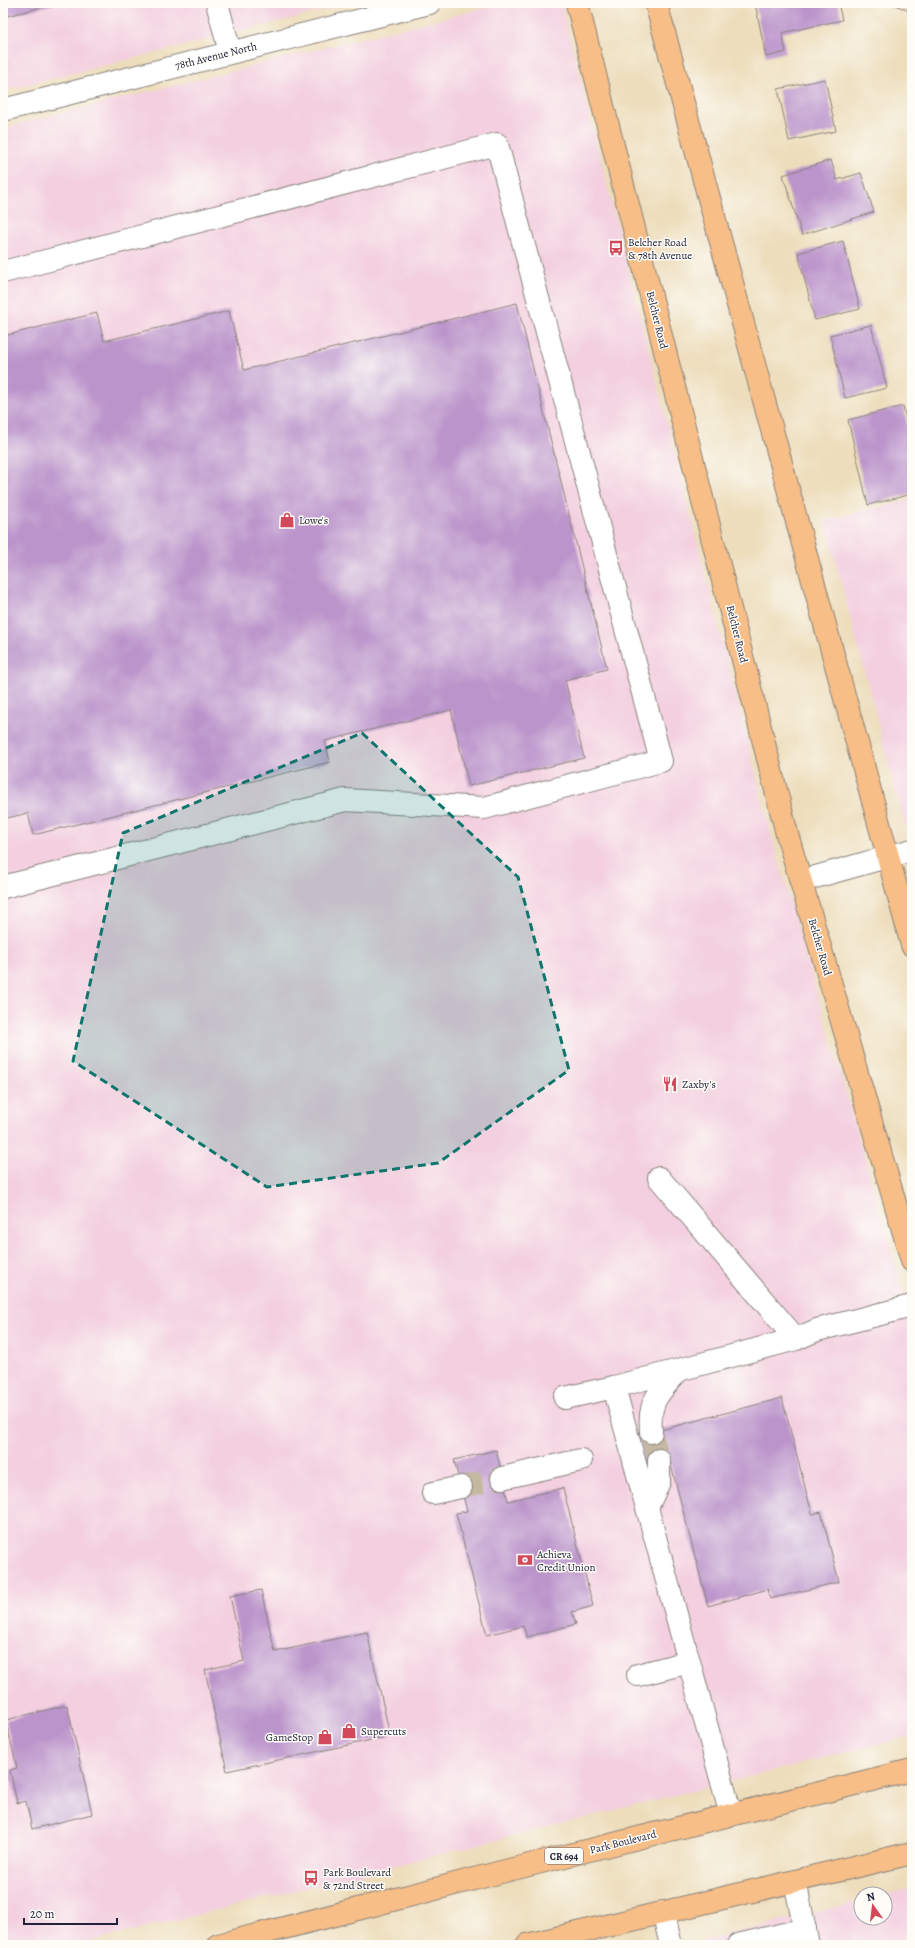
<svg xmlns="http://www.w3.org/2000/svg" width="915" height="1948" viewBox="0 0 915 1948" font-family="Alegreya,serif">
  <rect width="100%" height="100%" fill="#fdfcf7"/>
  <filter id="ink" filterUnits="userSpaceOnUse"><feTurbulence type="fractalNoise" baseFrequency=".025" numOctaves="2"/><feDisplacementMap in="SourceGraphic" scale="8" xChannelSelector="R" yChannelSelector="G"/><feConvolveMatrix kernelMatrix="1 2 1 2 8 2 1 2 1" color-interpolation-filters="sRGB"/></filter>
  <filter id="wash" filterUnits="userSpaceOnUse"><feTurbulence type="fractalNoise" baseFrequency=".012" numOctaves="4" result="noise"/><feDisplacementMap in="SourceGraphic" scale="16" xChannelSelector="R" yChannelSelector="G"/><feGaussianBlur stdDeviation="0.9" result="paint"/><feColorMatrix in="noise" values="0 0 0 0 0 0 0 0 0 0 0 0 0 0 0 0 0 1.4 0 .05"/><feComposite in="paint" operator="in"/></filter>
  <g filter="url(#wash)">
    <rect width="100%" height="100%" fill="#edddbb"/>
    <g fill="#f3cfdf">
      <path d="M3,3h351l-351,88z"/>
      <path d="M504,3h57l211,835 140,483v415l-835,209h-74v-1817z"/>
      <path d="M912,499v354l-87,-332z"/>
      <path d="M912,1888v57h-224l173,-44v17h24v-23z"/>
    </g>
    <g id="blocks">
      <g fill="#bb94cb">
        <path d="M3,3h52v1l-52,13z"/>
        <path d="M755,3h83l4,17 -60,13 4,19 -20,5z"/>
        <path d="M896,3h16v9l-17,-7z"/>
        <path d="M825,79l11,52 -47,10 -11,-52z"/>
        <path d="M831,160l6,20 24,-7 13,39 -72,23 -19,-60z"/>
        <path d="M843,241l17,68 -45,11 -17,-67z"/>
        <path d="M517,303l90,366 -42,11 19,78 -115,28 -18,-76 -126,31 5,21 -297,73 -5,-22 -25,6v-483l94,-23 7,28 125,-30 15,59z"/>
        <path d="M871,325l16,63 -42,10 -15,-63z"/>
        <path d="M903,406l9,39v49l-44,11 -20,-85z"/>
        <path d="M782,1398l30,116 9,-2 18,70 -69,17 -2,-10 -60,17 -39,-149 -28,7 -7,-27z"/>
        <path d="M496,1450l12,51 55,-13 30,118 -21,6 4,12 -49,13 -4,-11 -36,9 -31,-122 11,-2 -13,-51z"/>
        <path d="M261,1590l14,62 92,-20 23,104 -163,35 -22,-101 39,-9 -14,-65z"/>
        <path d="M67,1705l25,109 -60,15 -6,-28 -9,2 -7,-33 7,-2 -11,-48z"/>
      </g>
    </g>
  </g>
  <g filter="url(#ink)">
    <use href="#blocks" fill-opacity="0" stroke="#88807b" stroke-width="1"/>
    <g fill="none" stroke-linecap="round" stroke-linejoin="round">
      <g stroke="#c4b8a1" stroke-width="22" stroke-dasharray="22 11" stroke-linecap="butt">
        <path d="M651,1432l8,28"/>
        <path d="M461,1487l41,-9"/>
      </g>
      <g stroke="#88807b" stroke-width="24">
        <g id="minor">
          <path d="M217,3l13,49"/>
          <path d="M3,110l426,-107"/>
          <path d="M3,272l494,-128 164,617 -177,47 -139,-8 -342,87"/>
          <path d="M801,881l111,-31"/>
          <path d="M659,1178l137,161 21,-9 95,-24"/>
          <path d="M565,1398l49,-11"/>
          <path d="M651,1432c-3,-32 8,-39 27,-61"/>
          <path d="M502,1478l79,-18"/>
          <path d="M433,1493l28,-6"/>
          <path d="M647,1508l12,-26v-22"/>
          <path d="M638,1675l51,-13"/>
          <path d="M731,1815l-117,-428 182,-48"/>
          <path d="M795,1881l13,64"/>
          <path d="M663,1912l8,33"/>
          <path d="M738,1945l67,-16"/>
        </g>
      </g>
      <g stroke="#88807b" stroke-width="24">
        <g id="major">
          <path d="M577,3l210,831 125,427"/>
          <path d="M656,3l256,942"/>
          <path d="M218,1945l291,-75 403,-100"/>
          <path d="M527,1945l385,-92"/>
        </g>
      </g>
      <use href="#minor" stroke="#fff" stroke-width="22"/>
      <use href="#major" stroke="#f7be87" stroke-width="22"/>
    </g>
  </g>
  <path fill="#0f766e" fill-opacity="0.2" stroke="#0f766e" stroke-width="3" stroke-dasharray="8 5" stroke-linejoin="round" d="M362,733l156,144 51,193 -131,93 -171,24 -194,-126 50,-228z"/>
  <defs>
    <g id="bus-bare" transform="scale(1.2)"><path d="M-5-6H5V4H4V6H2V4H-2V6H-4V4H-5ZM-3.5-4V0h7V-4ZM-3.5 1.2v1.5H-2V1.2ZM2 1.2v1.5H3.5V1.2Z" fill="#d1495b" stroke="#fdfcf7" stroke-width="2.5" paint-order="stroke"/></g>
    <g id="shop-bare" transform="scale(1.2)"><path d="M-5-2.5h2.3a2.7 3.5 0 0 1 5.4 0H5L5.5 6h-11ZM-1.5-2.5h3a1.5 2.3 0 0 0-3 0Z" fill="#d1495b" stroke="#fdfcf7" stroke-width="2.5" paint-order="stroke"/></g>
    <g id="restaurant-bare" transform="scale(1.2)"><path d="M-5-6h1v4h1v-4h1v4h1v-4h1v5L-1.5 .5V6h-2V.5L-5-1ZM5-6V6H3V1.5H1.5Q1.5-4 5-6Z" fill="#d1495b" stroke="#fdfcf7" stroke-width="2.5" paint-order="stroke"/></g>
    <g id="bank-bare" transform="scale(1.2)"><path d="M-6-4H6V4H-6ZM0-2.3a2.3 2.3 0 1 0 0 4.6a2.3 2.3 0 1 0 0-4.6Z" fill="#d1495b" stroke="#fdfcf7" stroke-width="2.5" paint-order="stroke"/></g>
  </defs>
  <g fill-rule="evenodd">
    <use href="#bus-bare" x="616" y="248"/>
    <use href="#shop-bare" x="287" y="520"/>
    <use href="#restaurant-bare" x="670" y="1084"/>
    <use href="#bank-bare" x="525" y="1560"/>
    <use href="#shop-bare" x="349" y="1731"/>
    <use href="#shop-bare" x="325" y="1737"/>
    <use href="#bus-bare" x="311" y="1878"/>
  </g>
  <g text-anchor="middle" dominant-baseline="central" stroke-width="3" stroke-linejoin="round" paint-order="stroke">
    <rect fill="#fdfcf7" stroke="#646373" stroke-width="1" x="545" y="1848" width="38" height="16" rx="3"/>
    <g font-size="10" font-weight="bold" fill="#22223b">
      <text x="564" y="1856">CR 694</text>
    </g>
    <g font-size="11" fill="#22223b" stroke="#fdfcf7">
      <text transform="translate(216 56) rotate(-14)">78th Avenue North</text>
      <text transform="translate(657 320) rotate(76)">Belcher Road</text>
      <text transform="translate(737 634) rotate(76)">Belcher Road</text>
      <text transform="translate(820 947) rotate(74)">Belcher Road</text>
      <text transform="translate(623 1842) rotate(-14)">Park Boulevard</text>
    </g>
    <g font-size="11" fill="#22223b" stroke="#fdfcf7" text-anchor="start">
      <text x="628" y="242">Belcher Road<tspan x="628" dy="13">&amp; 78th Avenue</tspan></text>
      <text x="299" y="520">Lowe's</text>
      <text x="682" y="1084">Zaxby's</text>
      <text x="537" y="1554">Achieva<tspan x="537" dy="13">Credit Union</tspan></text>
      <text x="361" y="1731">Supercuts</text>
      <text x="313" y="1737" text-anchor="end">GameStop</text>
      <text x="323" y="1872">Park Boulevard<tspan x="323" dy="13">&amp; 72nd Street</tspan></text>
    </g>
  </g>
  <rect width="915" height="1948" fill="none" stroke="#fdfcf7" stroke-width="16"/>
  <g transform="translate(873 1906) rotate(346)"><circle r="19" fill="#fdfcf7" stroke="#a5a5ac"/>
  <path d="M0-3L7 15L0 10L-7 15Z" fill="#d1495b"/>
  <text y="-6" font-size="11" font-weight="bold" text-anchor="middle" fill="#22223b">N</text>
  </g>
  <path d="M24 1918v6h93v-6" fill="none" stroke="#22223b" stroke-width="2"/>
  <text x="30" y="1918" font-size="12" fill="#22223b" stroke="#fdfcf7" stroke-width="3" paint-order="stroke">20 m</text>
</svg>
